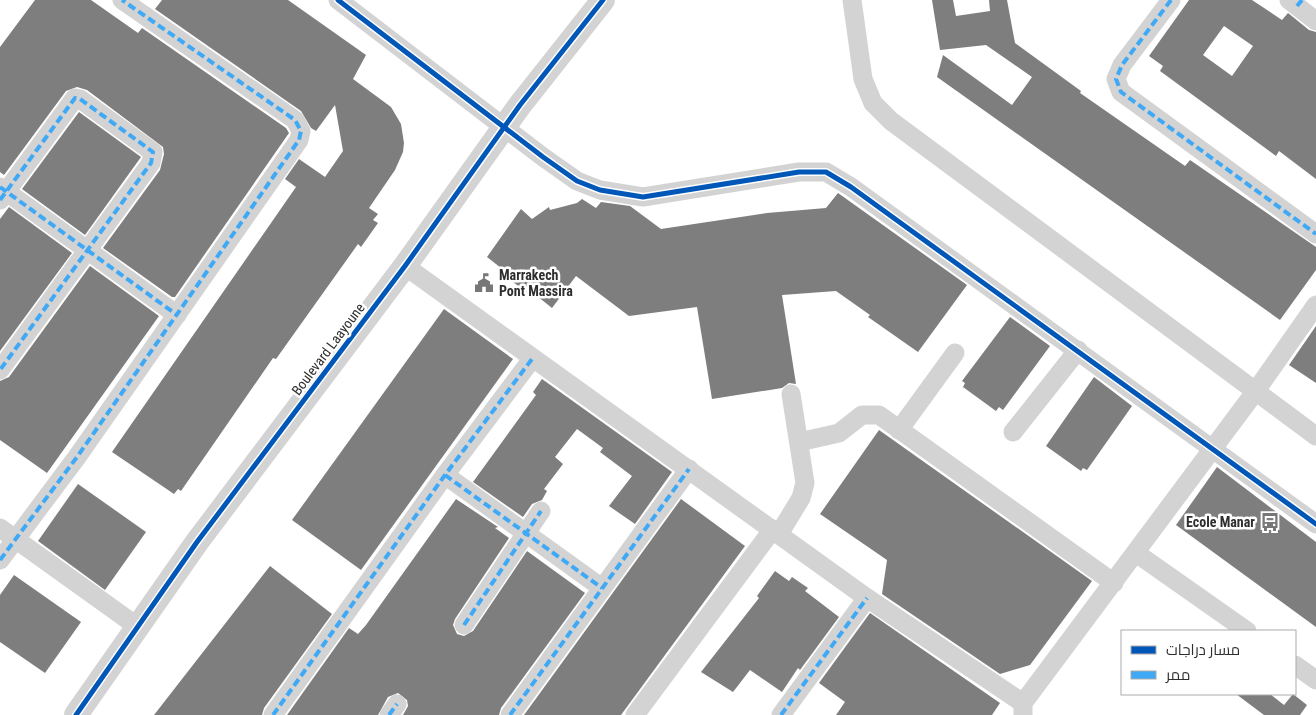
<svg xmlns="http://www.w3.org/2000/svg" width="1316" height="715" viewBox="0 0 1316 715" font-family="'Roboto Condensed',Cairo,sans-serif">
  <rect width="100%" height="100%" fill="#fff"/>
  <g fill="#7e7e7e" fill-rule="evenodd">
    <path d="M35,0h56l47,33 4,-5 144,100 3,5 -114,164h-3l-69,-49 57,-78 4,-16 -1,-7 -76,-57 -10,-3 -11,4 -62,84 -4,-3v-125z"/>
    <path d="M162,0h126l78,55 -13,24 38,28 10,17 3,19 -1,9 -8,18 -26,38 9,6 -5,6 5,3 -17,24 -3,-3 -82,115 -3,-1 -92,133 -3,-2 -4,5 -62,-42 184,-265 -11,-8 14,-20 26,18 18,-26 -8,-46 -19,26 -5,-3 -10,-17 -146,-102z"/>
    <path d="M932,0h21l3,16 34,-5 -1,-11h18l8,43 66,48 -1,2 105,73 5,-6 126,87v23l-36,50 -343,-243 6,-22 69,50 20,-28 -46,-32 -46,5z"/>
    <path d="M1189,0h63l30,20 6,-7 21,17 7,2v147l-37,-28 -3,5 -116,-85 3,-5 -14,-10zM1224,26l29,20 -21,30 -29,-21z"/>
    <path d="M79,112l62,45 -56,78 -63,-46z"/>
    <path d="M838,193l129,92 -49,67 -50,-35 2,-2 -34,-24 -54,4 14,89 -7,-1 -7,5 -70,11 -15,-92 -68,9 -53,-40 -24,32 -20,-16 -3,2 -16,-12 1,-4 -27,-21 34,-48 11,10 17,-12 1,3 27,-7 5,-4 14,9 5,-6 29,4 31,23 106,-16 59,-5z"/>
    <path d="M9,207l63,46 -72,98v-132z"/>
    <path d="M90,266l69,50 -112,157 -47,-33v-59l9,-4z"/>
    <path d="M444,309l69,50 -152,211 -69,-50z"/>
    <path d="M1010,317l40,29 -47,64 -4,-3 -3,4 -33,-24 2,-4 -3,-2z"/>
    <path d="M1316,326v57l-27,-18z"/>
    <path d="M1094,377l38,29 -45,64 -4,-2 -2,3 -35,-25z"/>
    <path d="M542,379l130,93 -37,52 -26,-18 23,-30 -32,-24 3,-4 -26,-19 -22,28 8,7 -19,25 3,2 -5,9 -10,4 -9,13 -50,-35 63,-87 -3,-3z"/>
    <path d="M879,430l213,151 -62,84 -30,9 -118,-80 5,-34 -67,-46z"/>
    <path d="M1217,467l99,75v85l-140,-102z"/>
    <path d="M78,484l68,48 -41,58 -67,-49z"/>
    <path d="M456,499l42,28 -3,1 14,10 -54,81 -2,6 4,9 7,2 9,-5 54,-80 58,42 -84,115 -2,7h-96l5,-9 -1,-6 -9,-7 -10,4 -10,18h-91l62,-87 9,6 8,-9z"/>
    <path d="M681,499l64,47 -124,169h-97z"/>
    <path d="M270,566l62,48 -68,94 -2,7h-108z"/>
    <path d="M775,571l14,10 3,-4 16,11 -3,3 34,26 -39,53 -2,-2 -16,24 -32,-22 -17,22 -32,-20 58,-74 -2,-2z"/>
    <path d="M14,575l67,47 -36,51 -45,-31v-47z"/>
    <path d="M870,613l130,90 -8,12h-156l9,-13 -26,-19z"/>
    <path d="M1236,694h34l14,11 9,-11 14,11 -7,10h-36z"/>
  </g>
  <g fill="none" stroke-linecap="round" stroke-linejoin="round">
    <g stroke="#d3d3d3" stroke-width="19">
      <path d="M338,0l205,157 34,24 23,9 43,7 156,-25h27l25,15 465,337"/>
      <path d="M852,0l11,79 10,24 18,18 425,315"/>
      <path d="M1171,0l-49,65 -6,14 5,13 195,142"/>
      <path d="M1289,0l27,21"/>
      <path d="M0,187l177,128"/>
      <path d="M0,200l75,-102 5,1 73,53 -2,11 -151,207"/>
      <path d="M405,266l462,332 156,105"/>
      <path d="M899,430l56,-77"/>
      <path d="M1013,432l65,-82"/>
      <path d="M799,442l40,-9 23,-18h17l235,168"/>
      <path d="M445,475l157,113"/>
      <path d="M0,528l138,99"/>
      <path d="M779,534l22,-36 4,-15 -14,-89"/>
      <path d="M1136,553l111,78"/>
      <path d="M0,560l77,-103 222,-317 2,-9 -6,-11 -173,-120"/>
      <path d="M464,625l77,-114"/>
      <path d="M1295,665l21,15"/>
      <path d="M273,715l172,-240 87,-116"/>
      <path d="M389,715l8,-11"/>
      <path d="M510,715l179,-246"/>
      <path d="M635,715l138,-186"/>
      <path d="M781,715l86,-117"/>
      <path d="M1023,715v-12l232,-311 61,-87"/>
    </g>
    <path stroke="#d3d3d3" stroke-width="24" d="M76,715l121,-173 208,-276 115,-161 83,-105"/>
    <g stroke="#3fa9f5" stroke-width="4" stroke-dasharray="8 4" stroke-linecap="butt">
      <path d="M1171,0l-49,65 -6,14 5,13 195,142"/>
      <path d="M1297,6l5,-6"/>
      <path d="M0,187l177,128"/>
      <path d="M0,200l75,-102 5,1 73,53 -2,11 -151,207"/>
      <path d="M445,475l157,113"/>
      <path d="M0,560l77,-103 222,-317 2,-9 -6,-11 -173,-120"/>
      <path d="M464,625l77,-114"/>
      <path d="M273,715l172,-240 87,-116"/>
      <path d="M389,715l8,-11"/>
      <path d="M510,715l179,-246"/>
      <path d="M781,715l86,-117"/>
    </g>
    <g stroke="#fff" stroke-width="8">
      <g id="cycleway">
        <path d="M338,0l205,157 34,24 23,9 43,7 156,-25h27l25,15 465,337"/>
        <path d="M76,715l121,-173 208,-276 115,-161 83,-105"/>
      </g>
    </g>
    <use href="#cycleway" stroke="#0057b8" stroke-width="5"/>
  </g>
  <defs>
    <g id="civic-bare" transform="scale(1.5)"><path d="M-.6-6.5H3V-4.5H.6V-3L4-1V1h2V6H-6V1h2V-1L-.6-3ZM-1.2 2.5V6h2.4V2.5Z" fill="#777" stroke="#fff" stroke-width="2.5" paint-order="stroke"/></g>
    <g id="bus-bare" transform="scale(1.5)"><path d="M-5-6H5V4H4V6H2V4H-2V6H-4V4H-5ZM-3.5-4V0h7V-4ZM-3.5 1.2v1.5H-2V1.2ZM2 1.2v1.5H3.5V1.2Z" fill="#777" stroke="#fff" stroke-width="2.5" paint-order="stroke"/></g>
  </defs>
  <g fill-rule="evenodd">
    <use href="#civic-bare" x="484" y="283"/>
    <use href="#bus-bare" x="1270" y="522"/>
  </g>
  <g text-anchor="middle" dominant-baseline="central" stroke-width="5" stroke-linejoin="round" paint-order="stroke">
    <g font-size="14" font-weight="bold" fill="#2e2e2e" stroke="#fff" text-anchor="start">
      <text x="499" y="275">Marrakech<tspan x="499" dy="16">Pont Massira</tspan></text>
      <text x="1255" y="522" text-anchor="end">Ecole Manar</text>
    </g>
    <g font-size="14" fill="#2e2e2e" stroke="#fff">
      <text transform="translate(328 349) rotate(-53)">Boulevard Laayoune</text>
    </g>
  </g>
  <rect x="1121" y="630" width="175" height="65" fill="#ffffff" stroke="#ababab"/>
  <rect x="1131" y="646" width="25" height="8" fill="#0057b8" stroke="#ababab"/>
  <text x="1166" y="655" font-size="15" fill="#2e2e2e">مسار دراجات</text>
  <rect x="1131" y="671" width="25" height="8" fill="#3fa9f5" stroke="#ababab"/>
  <text x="1166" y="680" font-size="15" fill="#2e2e2e">ممر</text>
</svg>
